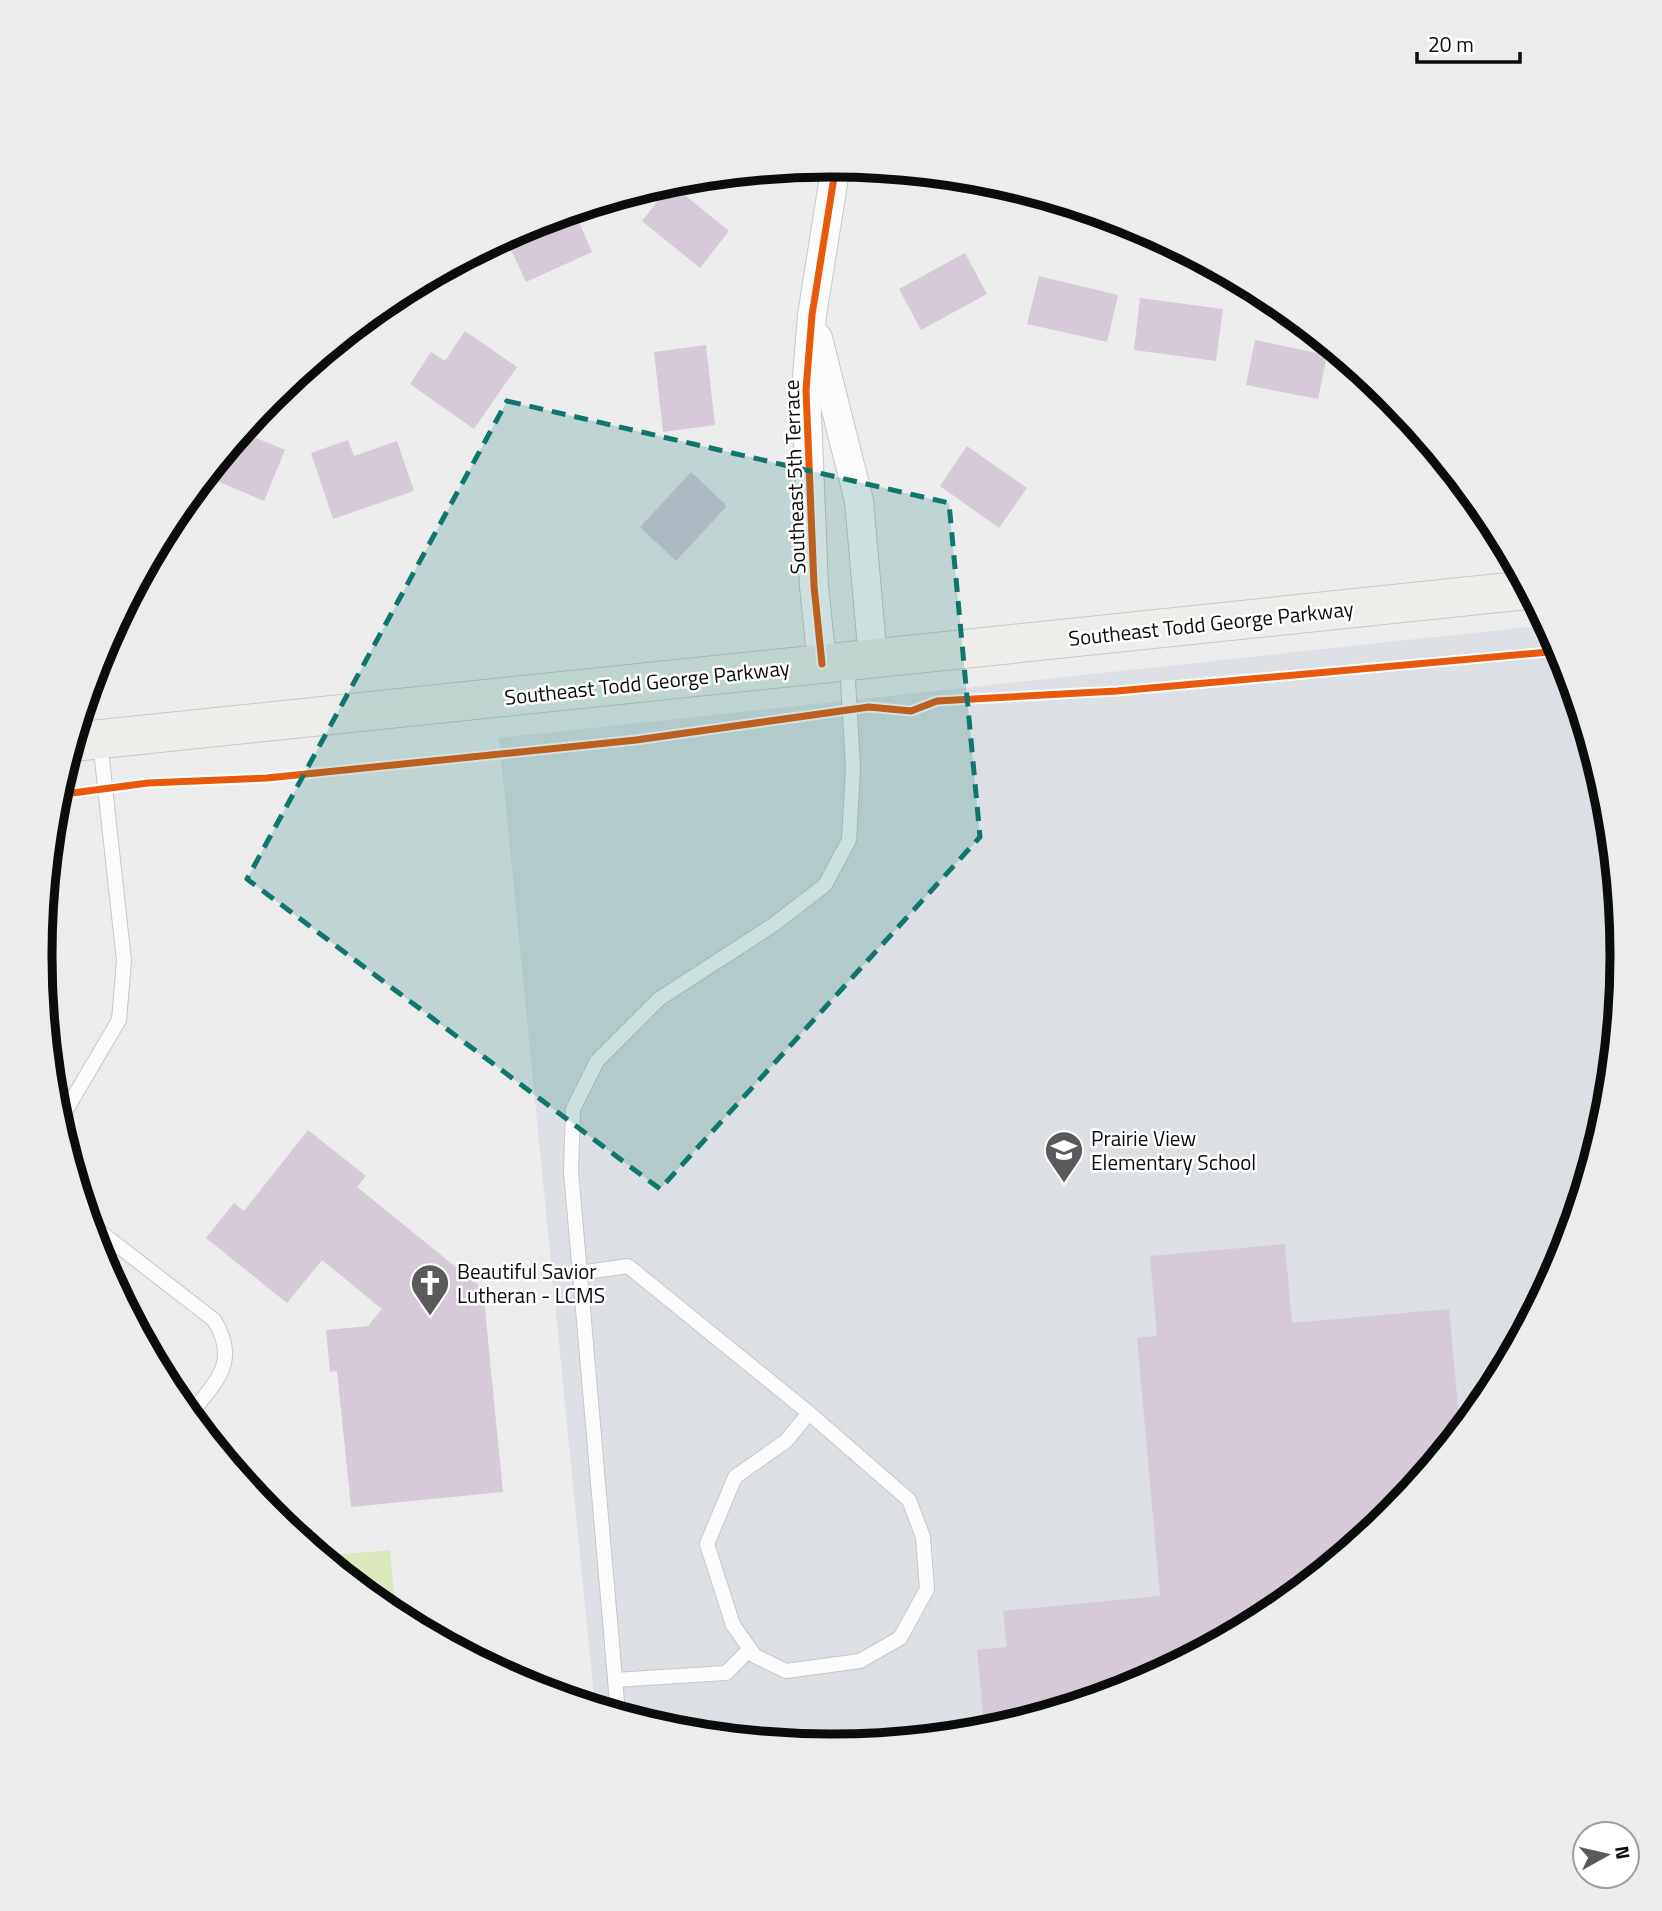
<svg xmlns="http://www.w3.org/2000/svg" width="1662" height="1911" viewBox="0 0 1662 1911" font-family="'Titillium Web',sans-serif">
  <rect width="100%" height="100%" fill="#ececed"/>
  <path fill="#dcdfe3" d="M1547,625l15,28 45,149 15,154 -16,154 -45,148 -73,137 -98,120 -120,98 -137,73 -148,45 -154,15 -155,-15 -81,-25 -96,-968z"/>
  <path fill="#dbe8bc" d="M390,1550l6,65 -73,-59z"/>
  <g fill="#d6c9d8">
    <path d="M671,184l58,47 -29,37 -58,-47z"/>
    <path d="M574,211l18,41 -66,30 -21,-45 37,-16z"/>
    <path d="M965,253l22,41 -66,36 -22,-41z"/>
    <path d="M1039,276l79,19 -11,47 -80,-18z"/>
    <path d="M1140,298l83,11 -7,52 -82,-11z"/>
    <path d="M465,331l52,36 -43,62 -64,-45 21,-32 14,9z"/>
    <path d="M1255,340l72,15 -9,44 -72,-14z"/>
    <path d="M706,345l9,80 -52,7 -9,-80z"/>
    <path d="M242,432l43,18 -21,51 -56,-24z"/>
    <path d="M348,440l6,16 43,-15 17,50 -81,28 -22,-66z"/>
    <path d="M967,446l60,42 -28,40 -59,-42z"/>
    <path d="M691,472l36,34 -51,55 -36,-34z"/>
    <path d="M308,1130l58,46 -9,11 126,102 20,203 -152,15 -14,-136 -7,1 -4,-42 42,-4 14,-17 -60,-49 -35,43 -81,-65 28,-35 10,8z"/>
    <path d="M1285,1244l7,79 157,-14 11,120 -70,86 -120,98 -137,73 -128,39v-3l-21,2 -7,-74 30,-3 -4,-36 157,-15 -23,-258 20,-2 -7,-80z"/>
  </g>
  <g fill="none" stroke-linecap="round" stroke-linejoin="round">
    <g stroke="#c7c7c8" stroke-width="16">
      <g id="service">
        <path d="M59,1122l60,-102 5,-59 -24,-220"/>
        <path d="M90,1224l124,96c26,42 2,62 -24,94"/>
        <path d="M580,1273l48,-7 181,147 100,87 14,37 4,52 -27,49 -40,23 -74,10 -31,-15 -22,-31 -26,-81 28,-67 51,-36 23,-28"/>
        <path d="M615,1680l111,-7 24,-24"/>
        <path d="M618,1713l-47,-542 2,-62 24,-48 62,-62 114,-74 52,-40 24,-45 4,-72 -6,-106"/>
      </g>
    </g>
    <g stroke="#c7c7c8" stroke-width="30">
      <g id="minor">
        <path d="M818,338l41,163 14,158"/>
        <path d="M822,664l-8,-78 -8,-196 6,-75 24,-150"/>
      </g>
    </g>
    <g stroke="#c7c7c8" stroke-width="40">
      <path id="secondary" d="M73,742l1455,-152"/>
    </g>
    <use href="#service" stroke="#fcfcfc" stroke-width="14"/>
    <use href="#minor" stroke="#fcfcfc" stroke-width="28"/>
    <use href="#secondary" stroke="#eeede9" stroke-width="38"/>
    <g stroke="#fff" stroke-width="11">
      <g id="cycleway">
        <path d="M822,664l-8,-78 -8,-196 6,-75 24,-150"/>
        <path d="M57,795l91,-12 119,-5 369,-38 233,-33 42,4 26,-10 180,-10 443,-40"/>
      </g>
    </g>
    <use href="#cycleway" stroke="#e8590c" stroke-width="7"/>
  </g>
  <path fill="#0f766e" fill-opacity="0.2" stroke="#0f766e" stroke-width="5" stroke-dasharray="14 9" stroke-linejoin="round" d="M507,401l442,102 31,334 -320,352 -413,-310z"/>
  <defs>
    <g id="school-pin" transform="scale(2.0125)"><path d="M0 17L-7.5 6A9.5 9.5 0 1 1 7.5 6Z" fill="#5a5a5b" stroke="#fff"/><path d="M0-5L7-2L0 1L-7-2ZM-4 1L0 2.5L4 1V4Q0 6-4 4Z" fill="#fff"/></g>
    <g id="church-pin" transform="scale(2.0125)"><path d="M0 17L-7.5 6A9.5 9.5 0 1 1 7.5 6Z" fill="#5a5a5b" stroke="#fff"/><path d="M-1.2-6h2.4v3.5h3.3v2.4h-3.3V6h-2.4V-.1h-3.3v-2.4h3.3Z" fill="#fff"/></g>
  </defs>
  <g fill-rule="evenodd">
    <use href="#school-pin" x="1064" y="1150"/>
    <use href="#church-pin" x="430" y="1283"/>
  </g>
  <g text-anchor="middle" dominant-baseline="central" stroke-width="5" stroke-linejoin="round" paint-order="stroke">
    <g font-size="21" fill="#0b0c0c" stroke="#fff">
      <text transform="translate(794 477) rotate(-92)">Southeast 5th Terrace</text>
      <text transform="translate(1211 623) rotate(-6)">Southeast Todd George Parkway</text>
      <text transform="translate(647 682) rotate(-6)">Southeast Todd George Parkway</text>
    </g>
    <g font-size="21" fill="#0b0c0c" stroke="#fff" text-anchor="start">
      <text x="1091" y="1138">Prairie View<tspan x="1091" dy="24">Elementary School</tspan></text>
      <text x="457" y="1271">Beautiful Savior<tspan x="457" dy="24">Lutheran - LCMS</tspan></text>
    </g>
  </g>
  <path d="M0 0H1662V1911H0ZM830 177H832A778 778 0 0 1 1610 955V956A778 778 0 0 1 832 1734H830A778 778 0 0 1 52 956V955A778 778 0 0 1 830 177Z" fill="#ebecec" fill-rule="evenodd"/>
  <path fill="none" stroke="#0b0c0c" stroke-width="9" d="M830 177H832A778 778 0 0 1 1610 955V956A778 778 0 0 1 832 1734H830A778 778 0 0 1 52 956V955A778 778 0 0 1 830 177Z"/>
  <g transform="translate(1606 1855) rotate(82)"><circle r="33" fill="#ffffff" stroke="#9d9e9e" stroke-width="2"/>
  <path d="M0-5L12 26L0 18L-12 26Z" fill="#5a5a5b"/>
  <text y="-10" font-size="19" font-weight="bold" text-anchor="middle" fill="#0b0c0c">N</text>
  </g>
  <path d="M1417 52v10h103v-10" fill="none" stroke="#0b0c0c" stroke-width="3.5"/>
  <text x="1428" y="52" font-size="21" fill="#0b0c0c" stroke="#ffffff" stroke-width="5" paint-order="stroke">20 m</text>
</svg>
